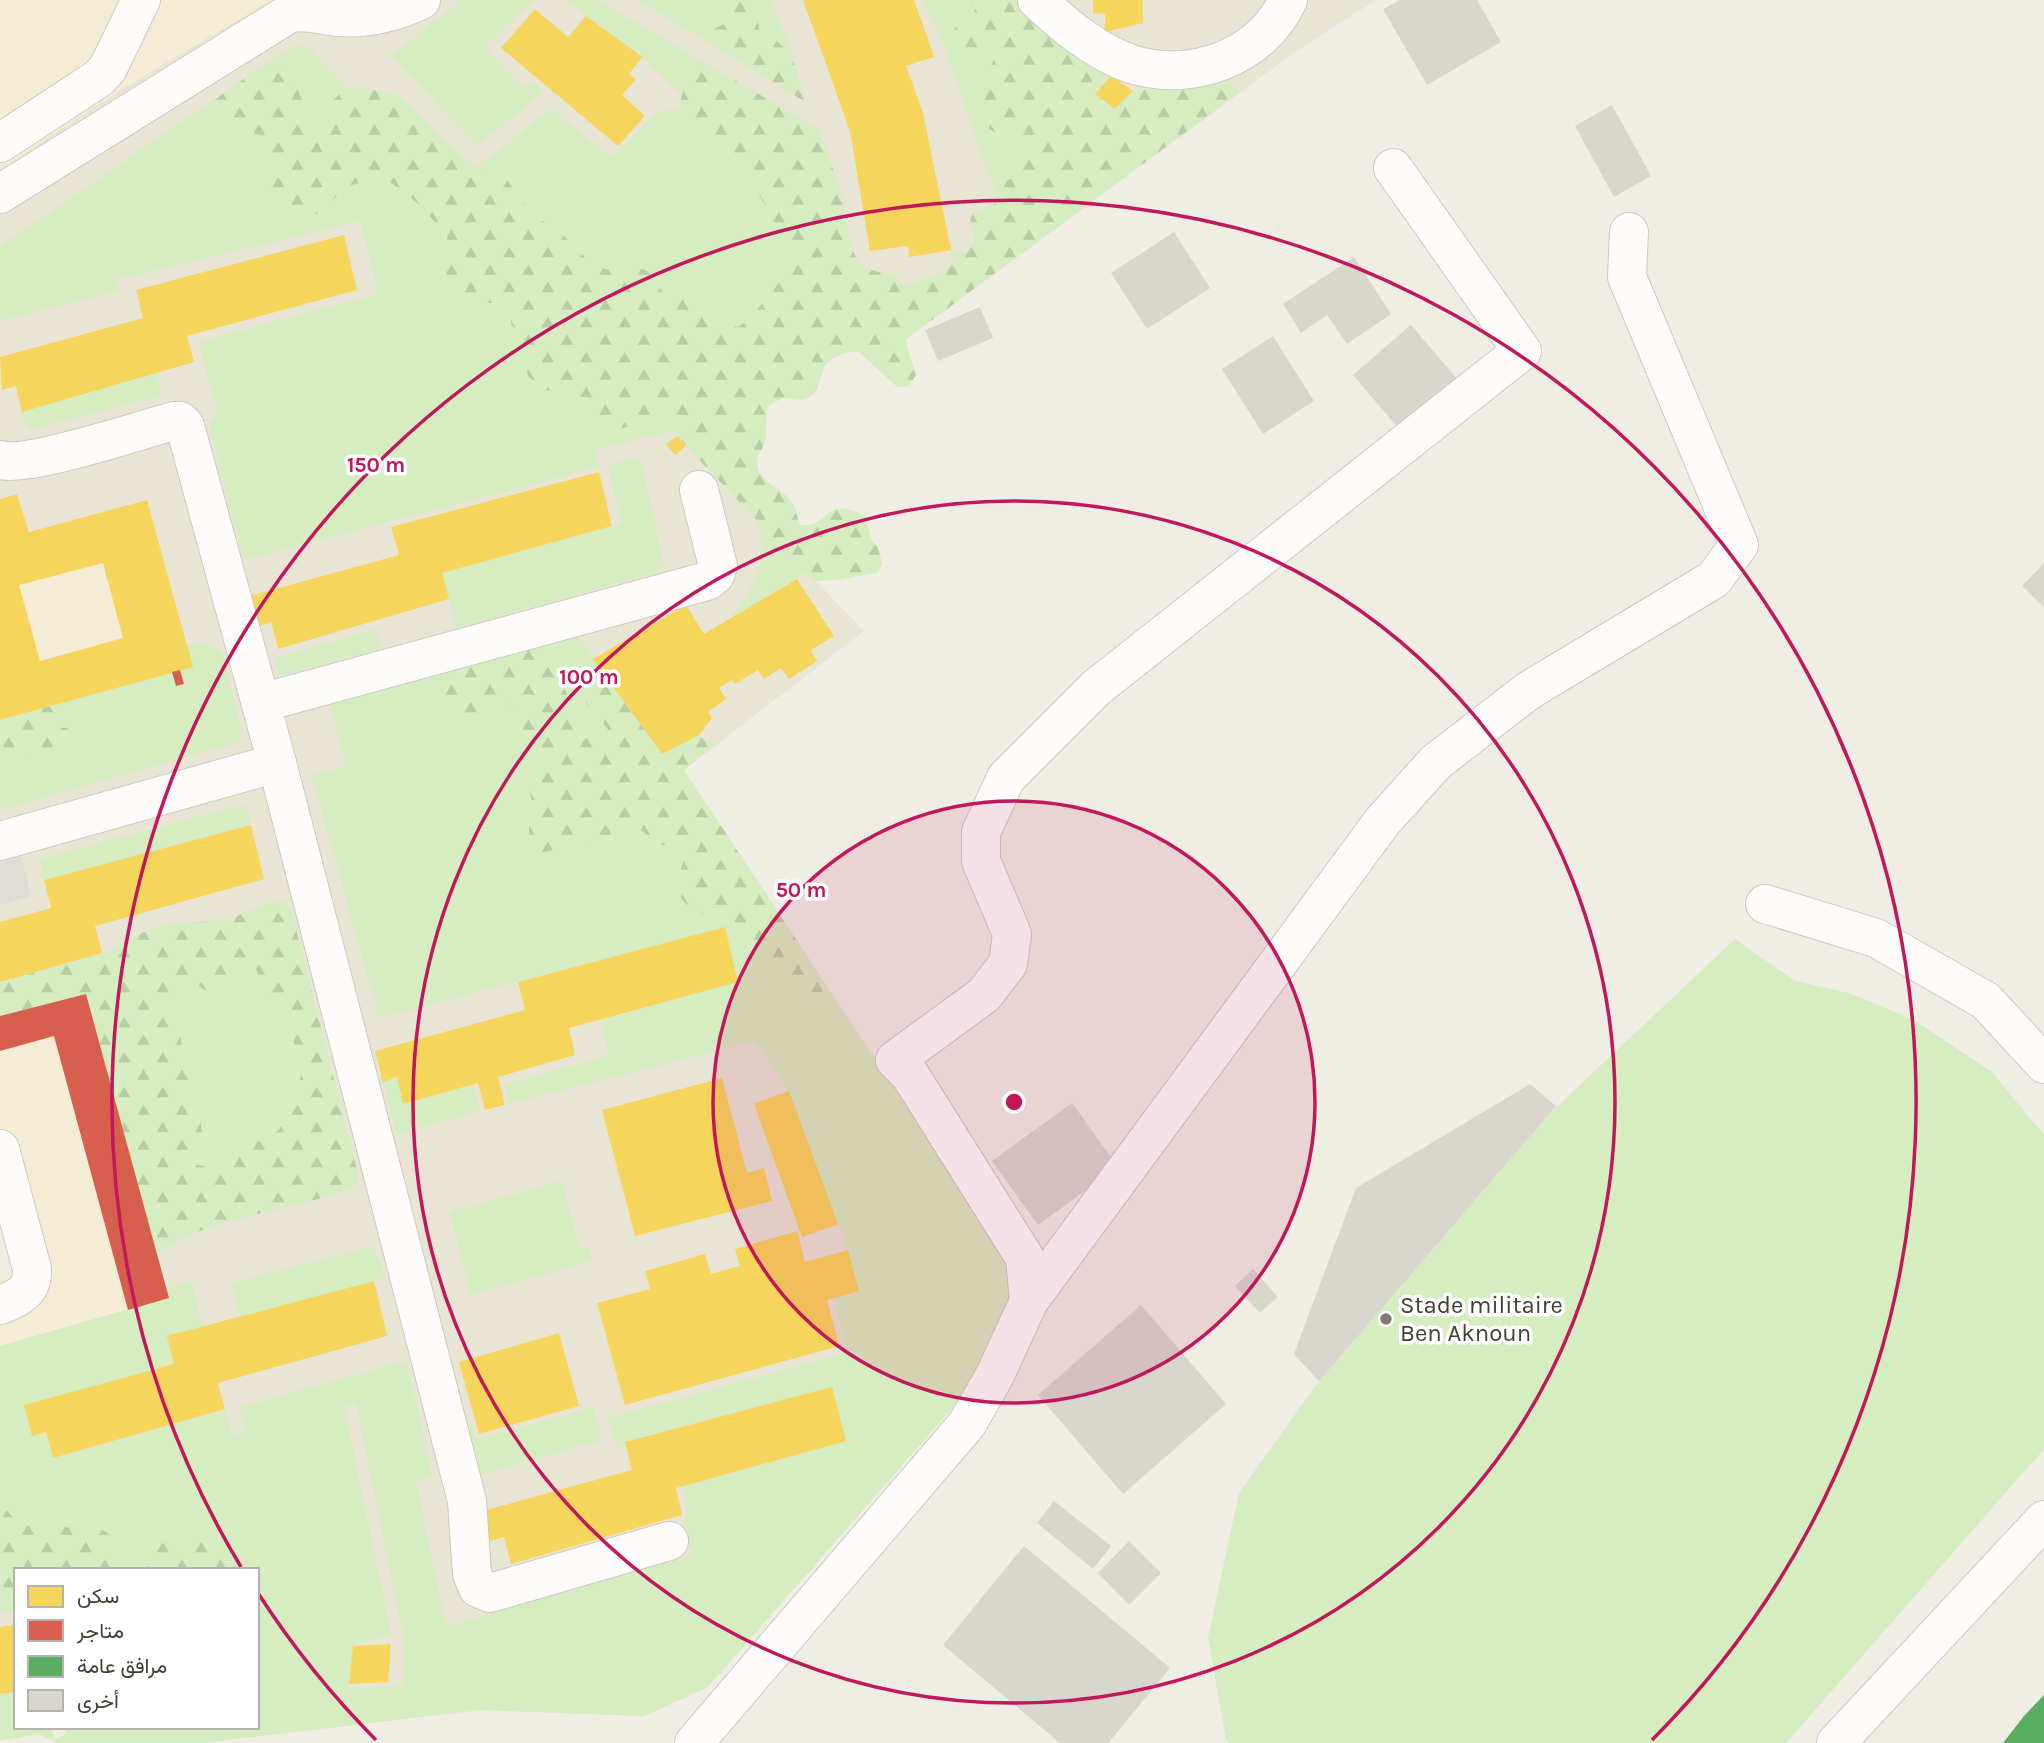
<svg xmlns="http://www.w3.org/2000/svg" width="2044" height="1743" viewBox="0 0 2044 1743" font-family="Karla,Vazirmatn,sans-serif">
  <defs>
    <pattern id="forest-firs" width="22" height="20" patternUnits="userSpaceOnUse" patternTransform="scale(1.75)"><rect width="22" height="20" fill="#d5edc0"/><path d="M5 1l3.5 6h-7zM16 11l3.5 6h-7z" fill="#b8cca5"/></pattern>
  </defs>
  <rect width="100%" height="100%" fill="#efede4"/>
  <path fill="#e8e5d4" d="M271,0h1105l-81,52 -390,288 -39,-51 -180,157 178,185 -180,139 318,482 -294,435 -64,29 -164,-6 -278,33 -152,-16h207v-157h-241v122l-16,2v-348l86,-352 -86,22v-296l192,-53 -163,-135 -29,-33v-330l120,-79z"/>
  <g fill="#f4ecd4">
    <path d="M0,0h271l-151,90 -120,79z"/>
    <path d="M17,494l12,38 118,-32 46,167 -193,53v-221z"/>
    <path d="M86,994l83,304 -169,48v-71l16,-6 -16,-65v-188z"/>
  </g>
  <g fill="#d5edc0" fill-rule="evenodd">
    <path d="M461,0h73l-49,47 38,41 9,-6 11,10 -65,54 -87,-90z"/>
    <path d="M567,0h31l98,58 -14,37 -41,-38z"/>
    <path d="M638,0h88l-1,5 7,16 -22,9 -5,4 2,8z"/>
    <path d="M751,0h20l24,60 -13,-17 -22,-13z"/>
    <path d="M922,0h43l12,6 -5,10 -12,7 -4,34c15,1 26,-4 41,-5l-3,12 -10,13 14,58c12,4 36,10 28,28 -2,5 -6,9 -8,15l-14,2 -11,6 -54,-153z"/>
    <path d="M298,46l11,2 40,42c-15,5 -23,21 -24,36l-13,7 -9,1 -4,-7 -1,-38 -9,-8 -11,-26z"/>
    <path d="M210,103l7,7 53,31 3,8 -7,15 1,11 17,42 6,4c13,-7 33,-12 44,-21 5,-3 6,-9 11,-12 36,-24 64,7 88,32 12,12 20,26 13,43 21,32 18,40 59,40l7,5 -1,15 9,22 8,31 15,14 29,3 19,9 5,19 21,9c26,-9 42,-21 61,6l-8,-4 -75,18 4,17 -355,93 -34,-130v-8l8,-7 -20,-73 180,-48 -18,-73 -244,59 2,11 -118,30v-75z"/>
    <path d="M552,109l59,48 48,-46 23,-2 12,13 16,8 44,54 16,26 14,41 2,16 -4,12 -35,43 -9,5c-11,-3 -25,-6 -33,-14 -8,-8 -12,-14 -22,-20l-16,4 -10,-12 -4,-11 -18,-9 -25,5 -12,-3 -11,-8 -27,-27 -28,-18 -12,-14 -17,-27 -28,-5z"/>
    <path d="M157,373l5,20 -2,3 -128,33 -6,-4 -4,-13z"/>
    <path d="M640,457l24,108 -4,6 -203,57 -15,-55 179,-49 -13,-58z"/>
    <path d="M758,520l49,52 -76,46c25,-34 37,-55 27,-98z"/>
    <path d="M377,629l4,19 -101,28 -5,-18z"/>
    <path d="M576,634l22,31 -17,23 1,6 25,34 3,6 -3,3 -21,1 -12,-3 -3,-18 7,-8 -1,-5 -9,-7 -23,-54z"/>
    <path d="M203,643l19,8 19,77 1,8 -6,7 -236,67v-54c24,-5 46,2 69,-6l3,-19 -6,-3h-16v-7l17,-12 2,-8 103,-29 4,14 7,-2 -3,-14 7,-24z"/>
    <path d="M438,672c5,15 -6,29 4,44l25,6 19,-19 3,-8 11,-1c18,13 17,22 14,43 8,9 19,16 24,26l-11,19 7,27 -5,17 38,20 31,-5 19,-9 16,-4 6,1 25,17 10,-3c16,7 10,20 3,33l33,41 27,6 12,9 4,15 61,47 15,-5 173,263 6,25 2,21 -41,91 -261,298 -64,29 -164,-6 -278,33h-145l-18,-9 -39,7v-47l16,-2v35h34l6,11 8,-3 5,-8h188v-157h-25l-5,-12 -76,2c-8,11 -20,10 -33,10 -4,-11 0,-22 -6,-32 -14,-22 -64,-3 -89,-14 -11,-5 -16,-14 -23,-23v-155l168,-48 -2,-9 25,-8 12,46 -35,9 6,28 -149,41 21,27 7,26 172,-49 7,28 14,-4 -6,-26 167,-46 25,115 -16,6 30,145 246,-72 -9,-35 4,-5 -4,-29 162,-45 -13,-54 -206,54v5l-9,3 -9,-31 238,-65 -12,-55 25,-7 -11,-41 -59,-159 -34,-50 -246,63 -4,-20 104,-28 -8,-36 137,-38 -13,-55 -346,91 -67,-242 34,-11 -17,-63zM356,1403l48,238 -1,44 -54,3 4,-44 38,-9 -47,-229z"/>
    <path d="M246,804l5,21 -207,55 -4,-21z"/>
    <path d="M1735,939l60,42 54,12 65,27 78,52 52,63v314l-258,294h-557l-3,-4 -18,-101 31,-145 80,-112 -25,-27z"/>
    <path d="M245,966l11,3 6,16 27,33 13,59 -23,53 -19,11 -18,3 -24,26 -20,-5 -4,-8c11,-13 6,-36 4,-52l-13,-11 2,-9 8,-5 3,-7c-15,-10 -15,-29 -20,-45 -3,-9 -10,-17 -15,-25 6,-12 16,-20 30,-22l9,9 32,-7 1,-14z"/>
    <path d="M397,1077l7,27 69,-20 8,27 -85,23 -13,-52z"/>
    <path d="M562,1181l18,68 9,-2 3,14 -122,34 -20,-83z"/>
    <path d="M366,1248l7,1 6,9 5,20 -144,39 -9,-34z"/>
    <path d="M593,1407l9,33 -125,36 -13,-51 8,-2 4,16z"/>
  </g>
  <g fill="url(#forest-firs)" fill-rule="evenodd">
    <path d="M726,0h25l9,30c36,21 35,32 44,71l-97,-59 -2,-8 5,-4 22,-9 -7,-16z"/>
    <path d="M965,0h50c27,33 59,58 96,76l4,33 18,-18 92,-13 15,14 -335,248 11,35c-5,9 -9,13 -19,12l-39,-36c-48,5 -28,32 -49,46 -9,6 -18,0 -28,2 -5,2 -10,6 -14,9 -1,9 0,27 -2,33 -3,10 -10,16 -7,27 5,17 26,21 35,35 3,6 4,15 7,22 31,4 24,-33 66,-8l5,22 7,8 4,17 -5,9 -38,7 -24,1 -129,-135c-6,-7 -13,-21 -21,-25 -21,-8 -52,22 -67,1 -4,-5 -5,-14 -7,-21l-19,-8 -29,-3 -15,-14 -8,-31 -9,-22 1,-15 -7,-5h-26l-28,-16 -4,-11 -1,-13 4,-10 -3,-16 -8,-11 -22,-23 -27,-21 -15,-3 -23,6 -9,4 -22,24 -31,8c-8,-5 -26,-47 -24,-57 1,-4 5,-10 7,-15l-3,-8 -36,-18 -24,-20 68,-48 11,26 9,8 5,14c-7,11 -7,20 1,31l8,-1 13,-7 1,-14 5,-10 11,-10 12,-4 27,3 18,5 76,72 28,5 17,27 12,14 28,18 27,27 11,8 12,3 25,-5 18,9 4,11 9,11 24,-2 16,21 32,12c12,-7 44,-44 47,-57 7,-34 -49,-116 -74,-139 -9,-8 -22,-10 -29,-23 -5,-10 10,-38 14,-50l123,71c8,24 18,49 24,73 4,17 3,38 12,53 8,14 22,19 37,18l13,12 31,-9 16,-12 -1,-14 16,3 8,-15 -5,-18 3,-7 23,-10 -3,-17 11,-6 13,-2c4,-8 13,-16 11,-25 -4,-17 -39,-10 -48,-40 -2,-6 -4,-15 -3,-22 3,-15 16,-24 20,-38 -15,0 -26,5 -41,4l-7,-7 -2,-12 13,-15 12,-7 5,-10z"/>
    <path d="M545,643l23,54 9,7 1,5 -7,8 4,18c9,5 21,4 32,2l3,-3 -3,-6 -21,-25 -10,-26 2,-5 20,-7 64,89c16,-10 37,-27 53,-9l-31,25 145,219c-5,2 -11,4 -16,4 -29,1 -57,-37 -64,-62 -22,-15 -54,-12 -69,-34 -13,-19 19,-42 -6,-54 -13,4 -25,4 -29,-10 -17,-12 -31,2 -46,8 -7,2 -15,1 -22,3 -13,2 -25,7 -38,9l-10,-8v-19l5,-17 -7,-27 11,-19 -4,-8 -18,-10c-7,-23 12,-31 -16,-51l-11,1 -15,25 -7,2 -25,-6c-10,-15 1,-29 -4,-44z"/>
    <path d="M69,701l-1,8 -17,12 -1,6 16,1 11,7 1,7c-21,21 -51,9 -78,14v-36z"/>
    <path d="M285,902l6,7 67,265v9l-8,6 -11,4c-53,17 -140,28 -182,61l-71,-260 -86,22v-34l107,-30 25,-15 20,-8 19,-5 56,-4 42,-17zM245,966l11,3 6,16 27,34 12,58 -22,53 -19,11 -18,3 -13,10 -3,9 -8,7 -20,-5 -4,-8 11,-14 -4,-15v-17l-16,-17 2,-9 8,-5 3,-7c-15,-10 -15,-29 -20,-45 -3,-9 -10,-17 -15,-24 6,-13 15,-21 30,-22 20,17 40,17 42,-13z"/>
    <path d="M0,1501c7,9 12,18 23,23 25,11 75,-8 89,14 6,10 2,21 6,32h-102v42h-16z"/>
    <path d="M201,1539l6,2 3,6 10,4 12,19h-96l10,-3 15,-23 7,-2 17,1z"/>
  </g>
  <path fill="#dedcd4" d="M21,857l10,39 -31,9v-41z"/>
  <g fill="#f6d55c" fill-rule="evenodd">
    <path d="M803,0h111l20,57 -28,9 17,47 28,137 -42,7 -1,-11 -38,5 -20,-120z"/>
    <path d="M1093,0h50v23l-38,9v-18l-12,-1z"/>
    <path d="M535,9l33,28 18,-21 56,41 -13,17 7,5 -14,16 23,21 -27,30 -117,-98z"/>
    <path d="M1111,76l22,15 -18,18 -20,-15z"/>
    <path d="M344,235l13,55 -170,46 7,26 -172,50 -6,-26 -14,4 -2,-33 143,-39 -7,-28z"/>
    <path d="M678,436l8,10 -11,9 -9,-11z"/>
    <path d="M599,472l13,54 -170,47 7,26 -171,50 -7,-27 -14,5 -8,-31 150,-41 -8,-28z"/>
    <path d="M17,494l12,38 118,-32 46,167 -193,53v-221zM103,563l20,75 -83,23 -21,-76z"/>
    <path d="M797,579l37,57 -23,14 6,11 -28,18 -8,-11 -17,11 -6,-9 -23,14 -3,-4 -13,8 7,11 -18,13 4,6 -13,17 -37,19 -69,-95 93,-54 18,29z"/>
    <path d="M251,825l13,54 -169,47 7,27 -102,29v-60l51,-14 -7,-28z"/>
    <path d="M725,927l13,55 -169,46 6,27 -77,22 7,28 -20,5 -7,-27 -75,21 -6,-27 -14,5 -8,-31 150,-41 -7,-28z"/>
    <path d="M722,1078l25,95 17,-5 8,33 -137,35 -33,-126z"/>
    <path d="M789,1091l49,133 -36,13 -48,-133z"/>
    <path d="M797,1231l8,31 43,-12 11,41 -32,9 12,46 -214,59 -28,-102 53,-14 -5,-18 60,-17 6,20 29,-8 -5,-17z"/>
    <path d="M374,1281l13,55 -169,47 7,26 -172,49 -7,-26 -14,4 -8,-31 150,-41 -7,-28z"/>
    <path d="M559,1333l20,73 -100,28 -20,-72z"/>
    <path d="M832,1387l14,54 -170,47 6,27 -171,49 -7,-27 -14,4 -7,-30 149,-41 -7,-28z"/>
    <path d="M13,1625l3,19v48l-16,2v-67z"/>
    <path d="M391,1644l-3,38 -39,2 4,-38z"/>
  </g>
  <g fill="#d6604d">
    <path d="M180,670l4,14 -8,2 -4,-14z"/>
    <path d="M86,994l83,304 -41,12 -74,-274 -54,15v-35z"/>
  </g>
  <path fill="#5aae61" d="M2044,1695v48h-41l21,-27z"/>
  <g fill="#d8d6cd">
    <path d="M1400,0h77l24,42 -74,43 -44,-76z"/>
    <path d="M1612,105l39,71 -37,21 -39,-71z"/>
    <path d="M1174,232l36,56 -63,41 -36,-56z"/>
    <path d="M1354,257l37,57 -44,30 -20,-29 -26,18 -18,-29z"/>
    <path d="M980,307l13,31 -55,23 -13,-31z"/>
    <path d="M1411,325l47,55 -58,50 -47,-55z"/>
    <path d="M1273,336l41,65 -51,33 -41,-65z"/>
    <path d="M2044,563v44l-22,-21z"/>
    <path d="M1530,1084l26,22 -237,275 -25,-27 62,-166z"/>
    <path d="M1072,1103l46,64 -80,58 -46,-64z"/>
    <path d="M1253,1269l25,28 -18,16 -25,-27z"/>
    <path d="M1141,1305l85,99 -103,90 -85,-99z"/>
    <path d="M1054,1501l57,45 -18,23 -56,-46z"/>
    <path d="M1129,1541l32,32 -32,32 -31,-32z"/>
    <path d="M1024,1546l146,122 -62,75h-48l-117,-98z"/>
  </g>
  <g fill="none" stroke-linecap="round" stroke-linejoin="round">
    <g stroke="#cccbc2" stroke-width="40">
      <g id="minor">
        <path d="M1037,0c27,25 59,52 94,64 60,19 130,-6 157,-64"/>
        <path d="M0,143l99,-65 9,-10 33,-68"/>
        <path d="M0,194l290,-181c17,-3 34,3 50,4 26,3 58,-6 81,-17"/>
        <path d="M0,460c27,8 140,-30 174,-39h6l5,5 92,337 190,738 5,73 6,14 12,5 179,-52"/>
        <path d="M261,703l446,-122 8,-6 3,-9 -19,-76"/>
        <path d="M0,841l277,-78"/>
        <path d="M1765,904l111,34 110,63 58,63"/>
        <path d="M0,1149l32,120c1,22 -13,29 -32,36"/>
        <path d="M1029,1301l-4,-43 -115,-183 -15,-15 89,-65 24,-31 4,-30 -31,-73v-29l25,-54 90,-90 426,-337 -129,-183"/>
        <path d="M694,1743l273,-319 28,-49 34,-74 353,-479 54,-60 92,-71 186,-112 25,-34 -112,-268 2,-45"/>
        <path d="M1836,1743l208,-223"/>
      </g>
    </g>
    <use href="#minor" stroke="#fdfcfb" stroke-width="38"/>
  </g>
  <circle cx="1014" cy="1102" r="301" fill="#c2185b" fill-opacity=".12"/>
  <g fill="none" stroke="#c2185b" stroke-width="3.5">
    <circle cx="1014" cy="1102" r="301"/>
    <circle cx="1014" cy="1102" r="601"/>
    <path d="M376 1740A902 902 0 0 1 258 1593M241 1567A902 902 0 1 1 1652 1740"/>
  </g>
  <circle fill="#807d70" stroke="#fff" stroke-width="2.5" cx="1386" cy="1319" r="7"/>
  <g text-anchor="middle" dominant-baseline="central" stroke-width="7" stroke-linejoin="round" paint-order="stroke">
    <g font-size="24" fill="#444031" stroke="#fff" text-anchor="start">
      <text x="1400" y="1305">Stade militaire<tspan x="1400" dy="28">Ben Aknoun</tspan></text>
    </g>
  </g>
  <circle cx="1014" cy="1102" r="10" fill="#c2185b" stroke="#fff" stroke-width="3.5"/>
  <g font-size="21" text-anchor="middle" font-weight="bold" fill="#c2185b" stroke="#fff" stroke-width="7" stroke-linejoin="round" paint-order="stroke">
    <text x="376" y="472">150 m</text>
    <text x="589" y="684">100 m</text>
    <text x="801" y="897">50 m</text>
  </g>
  <rect x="14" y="1568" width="245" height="161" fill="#ffffff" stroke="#b4b3ad" stroke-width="2"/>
  <rect x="28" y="1586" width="35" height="21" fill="#f6d55c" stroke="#b4b3ad" stroke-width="2"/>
  <text x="77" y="1603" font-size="21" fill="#444031">سكن</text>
  <rect x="28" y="1620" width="35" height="21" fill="#d6604d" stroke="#b4b3ad" stroke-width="2"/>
  <text x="77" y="1638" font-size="21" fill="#444031">متاجر</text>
  <rect x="28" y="1656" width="35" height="21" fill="#5aae61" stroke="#b4b3ad" stroke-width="2"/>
  <text x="77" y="1673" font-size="21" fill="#444031">مرافق عامة</text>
  <rect x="28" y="1690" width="35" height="21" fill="#d8d6cd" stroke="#b4b3ad" stroke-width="2"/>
  <text x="77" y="1708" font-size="21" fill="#444031">أخرى</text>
</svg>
